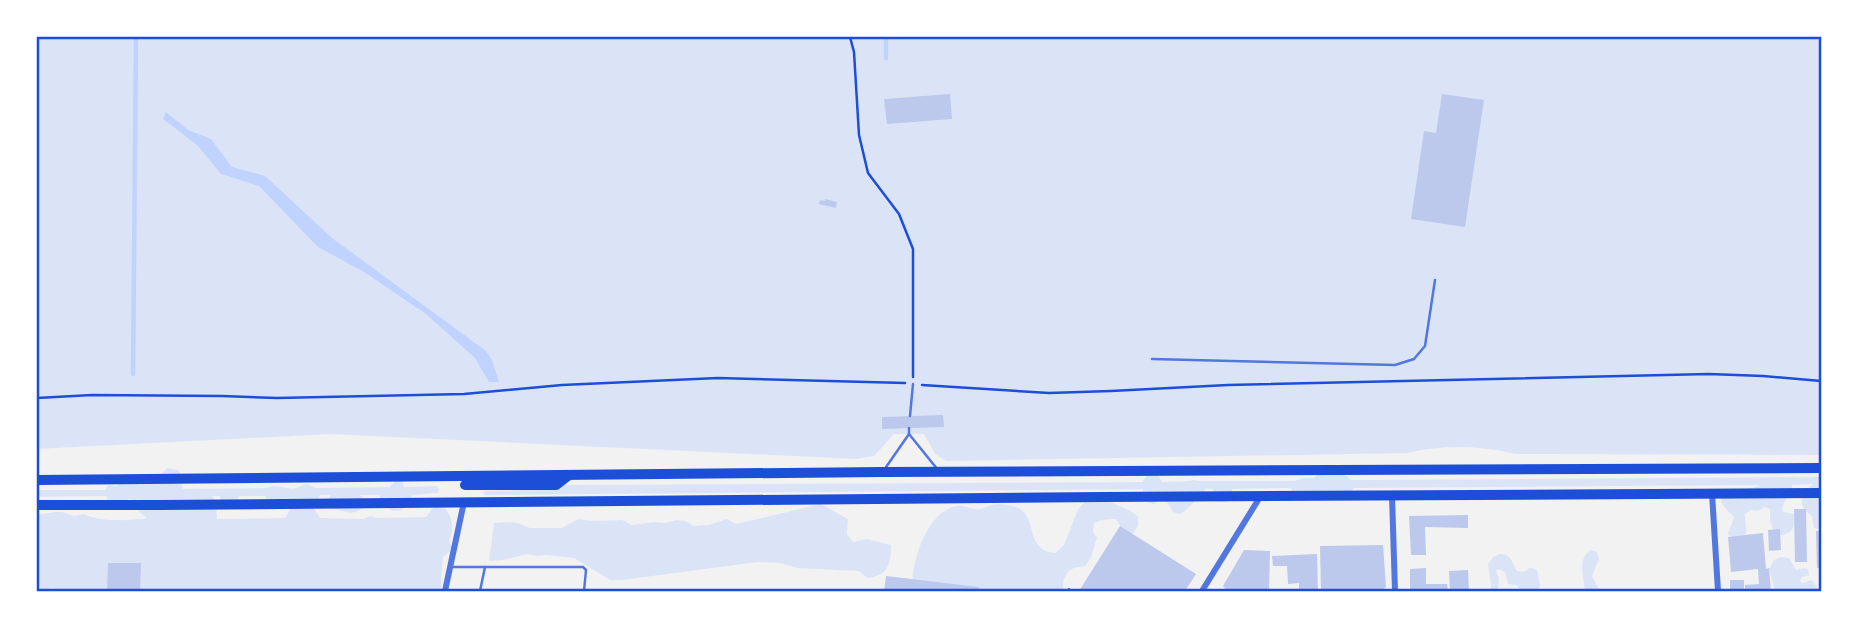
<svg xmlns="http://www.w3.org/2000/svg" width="1858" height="628" viewBox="0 0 1858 628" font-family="'DM Sans',sans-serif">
  <rect width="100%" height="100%" fill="#f2f2f2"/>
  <g fill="#dbe4f7" fill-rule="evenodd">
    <path d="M37,37h1784v418l-306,-1c-36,-9 -72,-9 -108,-1l-461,8 -11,-7 -11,-20h-30l-20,22 -18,3 -526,-25 -293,15z"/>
    <path d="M167,468l11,2 4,7 -1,7 2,5 84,-1c11,-6 18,3 29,0 4,-1 7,-4 11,-4l9,4 74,-1 5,-6h7l2,6 32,-1 3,3 -1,4 -26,2c-6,19 -18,20 -32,8v-8h-20l5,4 -1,7c-11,12 -19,4 -32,3l-4,-7 2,-7h-10l-7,12 7,11 44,1 6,-3 7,2 49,-1c1,-1 6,-8 7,-9 14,-7 20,12 19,22 0,4 -2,7 -3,11l3,7 -1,3 -8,6 -2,19v15h-384l-5,-3 -10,3 -5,-9v-68c8,1 16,-3 24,-2 11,2 9,6 23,2 15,8 46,7 63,4l-8,-6 2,-11 -3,-2 -2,2 -7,-2 -10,6 -11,-3 -2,-6 -69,1v-7h68l3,-5 8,1 11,-5 14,4 7,-5 9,-1zM212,496h8l1,5 16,1 2,-6h26l2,4 21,-1 5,5 -8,14 -68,1 -1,-18z"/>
    <path d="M1319,473l25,1 7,6 470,-3v53l-7,-2 -2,-12c-11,-9 -12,-10 -8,-25l9,-7 -21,1c1,11 -12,16 -9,27l11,2c1,12 0,19 -13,21l-7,-3 -4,-11v-12l-6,-2 -6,4 -7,-1 -6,4c-1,15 9,24 -14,23l-3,-3 6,-17c-5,-6 -13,-10 -13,-19l40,-13 -407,3 -5,5 -46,8 -8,-3 -4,-10 -59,1v9l-7,4h-8l-3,-7 -1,-6h-8l-1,4c-9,6 -14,16 -24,21l-7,-2 -8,-13 -6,1 -5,4 -7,-2 -4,-7v-6l-658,6 -2,-2 2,-2 59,-1 21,-5 578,-3c2,-7 8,-8 15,-7l4,7 28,-1 3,-1 6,1h96l8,-3h11z"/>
    <path d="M1103,497c11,9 26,10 35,20v9l-9,14 -13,-21 -15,1 -7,3 -1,9 4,6 -6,19 -6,9c-4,1 -8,1 -11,2 -9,3 -12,15 -11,23h-150c-4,-25 14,-81 44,-85 7,-1 15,4 22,3 4,0 5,-2 10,-3 9,-3 23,-2 31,3 18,12 5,41 35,44l9,-8 14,-36 7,-7z"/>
    <path d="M821,504l27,15 -1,15 6,8 14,-3 24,6c0,19 -3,31 -24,33l-8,-7 -61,-3 -18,-5 -22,-1 -136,18h-12l-36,-22 -28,-3 -9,1 -10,-2 -24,6 -14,1 5,-38 14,-1 10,1 12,5h32l16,-9 14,2 30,-1 10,5 22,-3 11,1 11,-3 9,1 9,5 15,-1 18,-6 9,5z"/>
    <path d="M1590,550l7,2 2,7 -7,17 8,15h-15c-1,-14 -8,-31 5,-41z"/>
    <path d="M1500,554c12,0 11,8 17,17l6,1 7,-4 7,2 3,16 -2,5h-17l-5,-6 -8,-1 -3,-12 -6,-3 -3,2 3,7 -1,13h-9l2,-5 -3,-22 5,-7z"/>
    <path d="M1781,557l8,1 7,12 8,-2 4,1 1,6 -7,2 -2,3 2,3 10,-3 8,11h-45l-6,-22 5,-9z"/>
  </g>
  <path fill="#bfd3fe" d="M166,112l22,18 23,9 21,28 33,9 67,62 154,113 6,9 7,22h-10l-14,-24 -49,-44 -62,-42 -46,-25 -59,-61 -38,-12 -24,-29 -34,-26z"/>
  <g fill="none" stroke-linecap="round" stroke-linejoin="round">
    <g stroke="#bfd3fe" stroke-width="4.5">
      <path d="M886,58v-21"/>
      <path d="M133,374l3,-337"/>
    </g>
  </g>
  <g fill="#bdc9ec">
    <path d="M950,94l2,25 -65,5 -3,-25z"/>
    <path d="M1442,94l42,6 -19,127 -54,-8 13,-88 12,2z"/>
    <path d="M825,199l12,3 -1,6 -17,-4 1,-4 5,1z"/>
    <path d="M943,415l1,12 -62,2v-12z"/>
    <path d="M1794,509h12l1,53h-12z"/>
    <path d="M1468,515v13l-43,-1 1,28h-15l-2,-39z"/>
    <path d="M1120,526l76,48 -11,17h-106z"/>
    <path d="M1780,529l1,21 -12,1 -1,-21z"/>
    <path d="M1816,531h5v37h-4z"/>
    <path d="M1763,533l3,36 3,-1 2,23h-26v-6l14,-1 -1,-15 -27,3 -3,-35z"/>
    <path d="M1383,545l3,42 -5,4h-60l-1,-45z"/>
    <path d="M1244,550l26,1 -1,40h-42l-4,-5z"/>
    <path d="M1317,554l1,37h-19v-8l-11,1 -1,-18h-14l-1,-10z"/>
    <path d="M108,563h33l-1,28h-33z"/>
    <path d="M1426,568v16h21l1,7h-38v-22z"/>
    <path d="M1468,570l1,21h-19l-1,-20z"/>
    <path d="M886,576l93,11v4h-95z"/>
    <rect x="1730" y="580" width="14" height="11"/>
  </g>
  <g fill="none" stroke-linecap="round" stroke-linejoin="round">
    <g stroke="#1d4ed8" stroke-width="2.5">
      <path d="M850,37l4,15 5,83 9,38 31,41 14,35v128"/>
      <path d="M922,385l127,8 62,-2 117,-6 481,-11 54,2 58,5"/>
      <path d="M37,398l55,-3 130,1 55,2 187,-4 98,-9 156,-7 187,5"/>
    </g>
    <g stroke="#5277de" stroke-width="2.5">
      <path d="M1152,359l243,6 19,-6 11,-13 10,-66"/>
      <path d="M910,416l3,-32"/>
      <path d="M909,434l29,36"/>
      <path d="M884,470l25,-36v-6"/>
      <path d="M450,567h133l3,3 -2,21"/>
      <path d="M480,591l5,-24"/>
      <path d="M1068,591l1,-2"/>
    </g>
    <g stroke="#5277de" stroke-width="6">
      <path d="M1712,493l6,98"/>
      <path d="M1392,495l3,96"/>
      <path d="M445,591l19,-89"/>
      <path d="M1202,591l58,-94"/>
    </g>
    <g stroke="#1d4ed8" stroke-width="10">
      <path d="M37,480l845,-8 939,-4"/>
      <path d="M465,485h91l13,-10"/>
      <path d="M37,505h122l944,-8 718,-4"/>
    </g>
  </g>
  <rect width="1858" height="628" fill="none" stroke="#ffffff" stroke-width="77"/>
  <rect x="38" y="38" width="1782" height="552" fill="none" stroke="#1d4ed8" stroke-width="2.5"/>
</svg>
